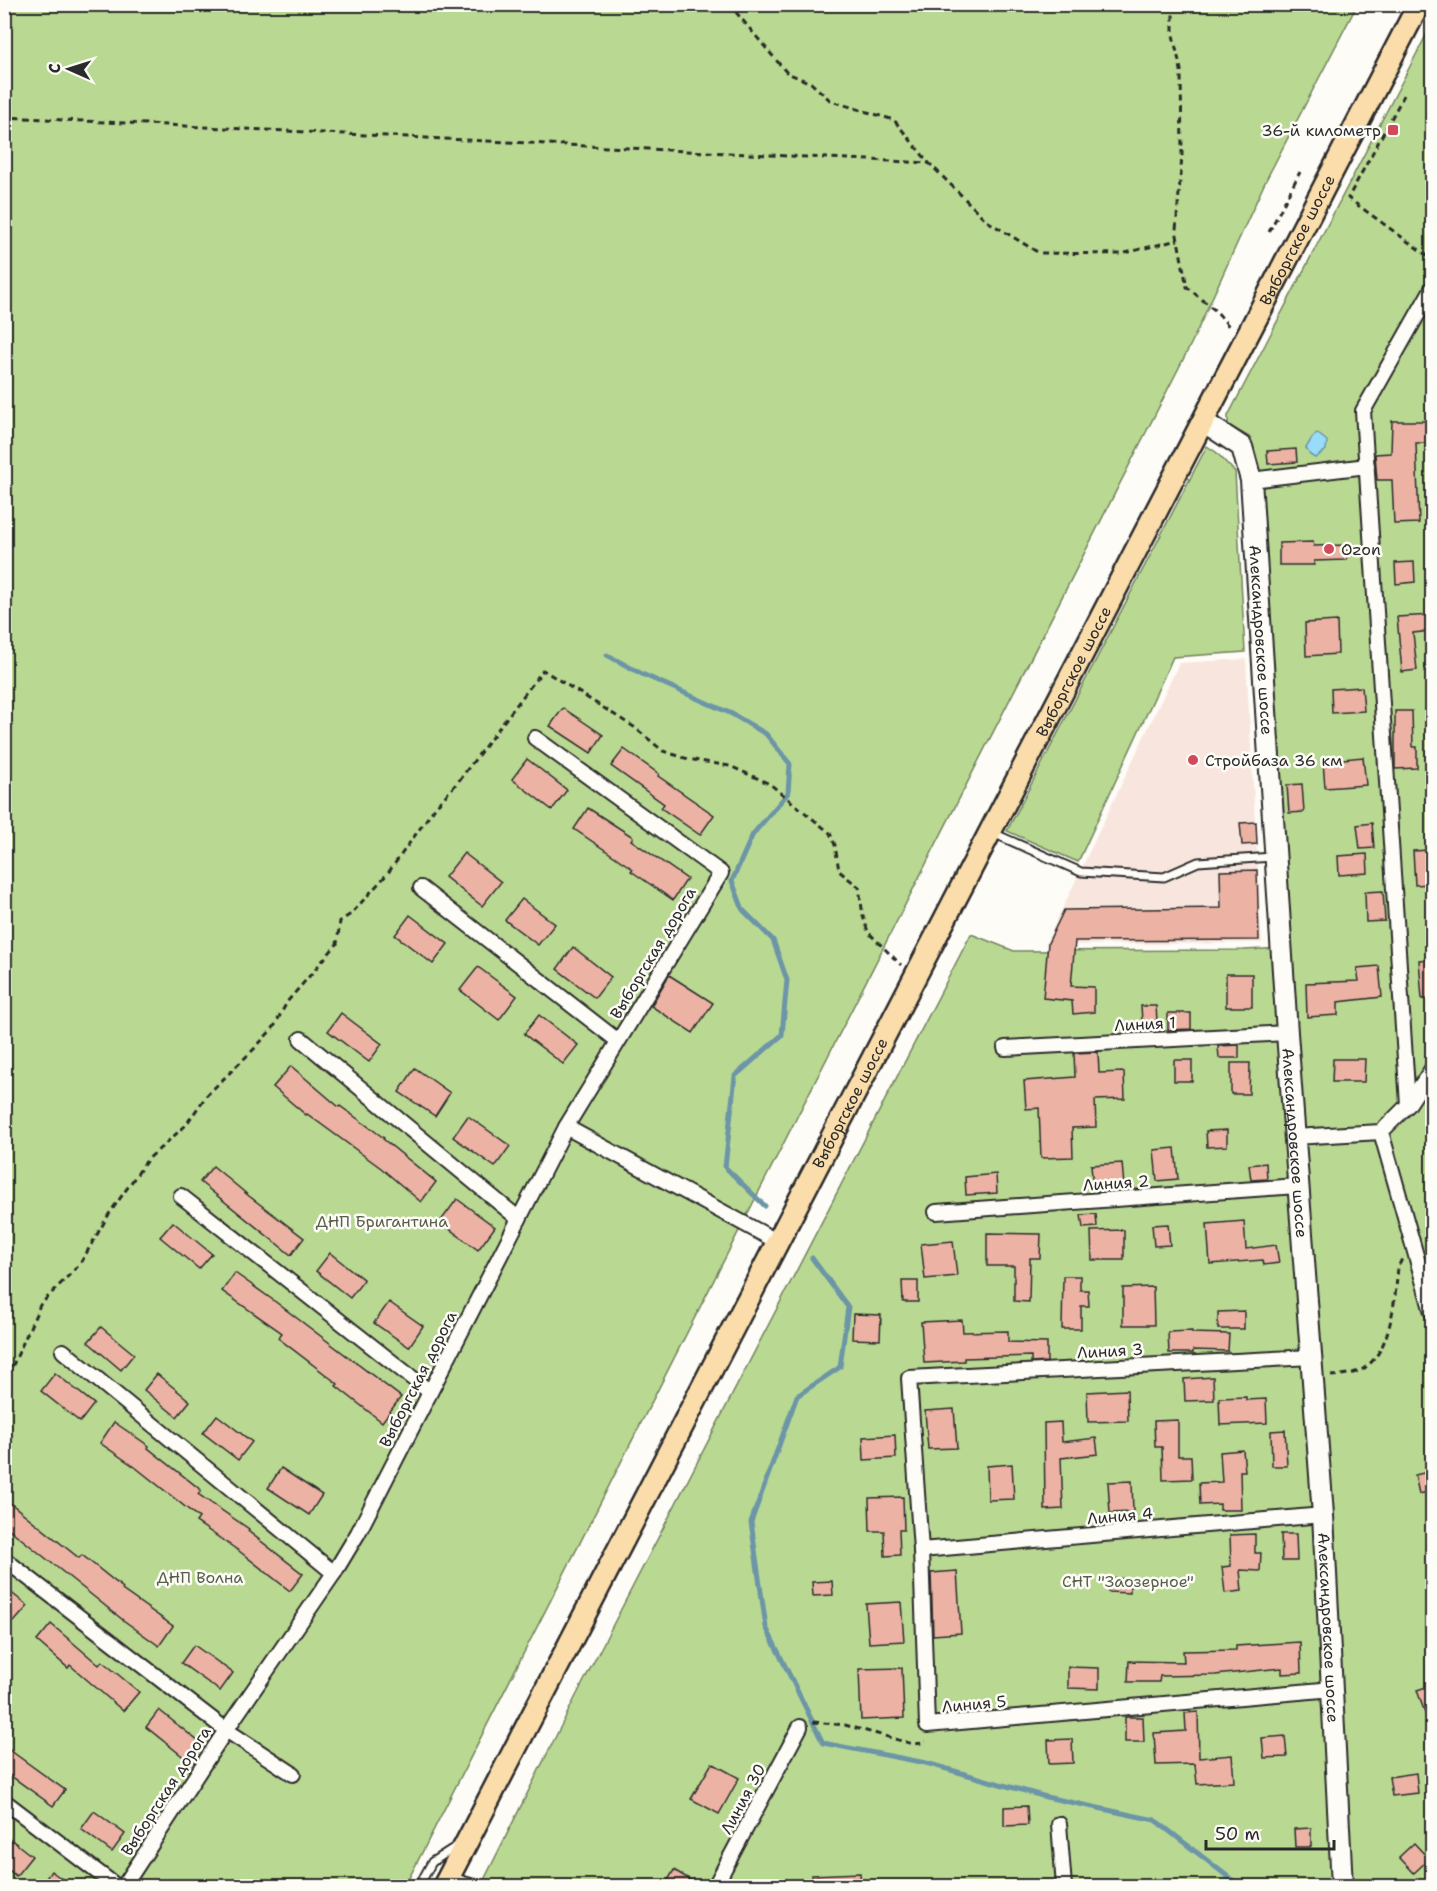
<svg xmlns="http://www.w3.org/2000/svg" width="1437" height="1891" viewBox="0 0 1437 1891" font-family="'Shantell Sans',sans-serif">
  <rect width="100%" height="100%" fill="#fdfcf7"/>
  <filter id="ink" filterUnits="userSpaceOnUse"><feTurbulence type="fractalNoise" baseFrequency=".0167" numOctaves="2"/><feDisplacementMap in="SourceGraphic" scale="12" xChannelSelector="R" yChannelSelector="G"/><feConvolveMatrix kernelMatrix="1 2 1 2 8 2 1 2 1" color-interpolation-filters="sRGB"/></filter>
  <g filter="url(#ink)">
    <path fill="#f8e6de" d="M1246,659l16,284 -217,2 134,-282z"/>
    <g fill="#b9d992" stroke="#72825e" stroke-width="1.5">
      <path d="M5,5h1352l-91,175 -74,162 -787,1544h-400z"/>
      <path d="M1432,24v1862h-951l93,-186 397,-766 43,17 230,-1 38,-2 -31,-471 2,-28 -2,-11 -23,-13v-9z"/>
      <path d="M1207,446l9,6 19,20 10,180 -72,5 -95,205 -71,-31z"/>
    </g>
    <path fill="#98dcfa" stroke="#6c95a7" stroke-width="1.5" d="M1317,433l10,8 -1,9 -11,8 -5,-3 -4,-7 6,-10z"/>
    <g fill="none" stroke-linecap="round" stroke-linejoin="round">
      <g stroke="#6c95a7" stroke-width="5">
        <path d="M607,655l35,19 90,40 34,20 24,30 -2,29 -35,41 -21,47 11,29 30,30 14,40 -5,55 -47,41 -10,91 40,39"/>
        <path d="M812,1258l36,49 -8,60 -43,29 -46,126 15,105 57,116 103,20 120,34 109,23 85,66"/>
      </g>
    </g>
    <g fill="#ecb3a4" stroke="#2b2b2b" stroke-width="1.5">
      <path d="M1392,421h40v22h-16l3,80 -25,1 -2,-44h-15l-2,-26 16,-1z"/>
      <path d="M1296,449l1,13 -29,2 -1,-13z"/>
      <path d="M1313,542l1,4 33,-1v15l-33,1v4h-35v-22z"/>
      <path d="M1414,562l1,20 -19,2 -1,-21z"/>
      <path d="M1432,615v16l-19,2 4,37 -15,2 -5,-55z"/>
      <path d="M1337,621l1,33 -32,2 -1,-33z"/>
      <path d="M1362,687l2,24 -32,2 -1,-24z"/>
      <path d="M563,708l40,27 -12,18 -41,-27z"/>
      <path d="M1395,711h17l1,36h4v21l-22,1z"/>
      <path d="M624,749l35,25 -1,2 56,39 -14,20 -39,-27 3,-4 -53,-38z"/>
      <path d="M1363,757l3,28 -41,3 -2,-27z"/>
      <path d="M527,759l40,31 -15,20 -40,-31z"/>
      <path d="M1302,784l2,28 -15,1 -2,-28z"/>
      <path d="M588,808l45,29 -2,3 56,39 -14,21 -42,-29 2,-2 -59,-40z"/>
      <path d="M1256,822l1,22 -15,1 -2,-22z"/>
      <path d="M1372,823l2,25 -14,1 -3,-24z"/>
      <path d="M1429,850l2,34 -16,1 -2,-34z"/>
      <path d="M464,853l37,29 -19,24 -37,-29z"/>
      <path d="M1367,854l1,19 -29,2 -1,-19z"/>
      <path d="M1257,870l2,70 -184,1 -4,45 23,1v25l-21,2 -1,-13 -29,-3 5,-55 16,-33 157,-2 -1,-37z"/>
      <path d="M1383,891l2,30 -19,1 -1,-30z"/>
      <path d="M522,899l33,25 -17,21 -33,-25z"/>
      <path d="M410,915l38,29 -15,20 -38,-29z"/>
      <path d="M573,947l38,30 -16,21 -38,-29z"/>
      <path d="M1432,959v40h-10l-3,-39z"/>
      <path d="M1379,966l3,31 -44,5v13l-31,2 -1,-34 53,-2 -2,-13z"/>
      <path d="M478,967l39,29 -18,24 -39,-30z"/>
      <rect x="1226" y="974" width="26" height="33"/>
      <path d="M669,975l44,28 -20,30 -42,-27z"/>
      <path d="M1141,1006h15l1,15h-15z"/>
      <path d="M341,1013l41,31 -13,18 -41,-31z"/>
      <path d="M1168,1013h23v16l-23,1z"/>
      <path d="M539,1015l39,30 -15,19 -39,-30z"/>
      <path d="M1239,1045v13h-20l-1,-12z"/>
      <path d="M1098,1052l1,21 25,-1 1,27 -30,1 1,27 -24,1 1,29 -32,1 -2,-50 -13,1 -2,-28 51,-4 -1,-24z"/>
      <path d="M1333,1059h32l-1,23h-32z"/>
      <rect x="1174" y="1060" width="18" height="21"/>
      <path d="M1231,1063h19l-1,31h-18z"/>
      <path d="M291,1066l48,41 1,-1 44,32 -1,1 53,43 -15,20 -40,-34 -74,-54 -1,1 -33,-28z"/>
      <path d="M415,1068l35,25 -15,23 -36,-24z"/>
      <path d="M468,1116l42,30 -15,21 -42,-30z"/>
      <path d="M1227,1130v16l-20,1 -1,-16z"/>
      <path d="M1175,1148l3,31 -21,2 -3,-31z"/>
      <path d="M1122,1163l2,23 -31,2 -2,-23z"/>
      <path d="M1266,1163l1,16 -16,1 -2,-15z"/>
      <path d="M213,1166l36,30 55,42 -13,17 -91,-73z"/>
      <path d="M996,1174l1,19 -31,2 -1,-18z"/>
      <path d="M457,1199l38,28 -17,23 -38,-28z"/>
      <path d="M1096,1214l1,13 -14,1 -2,-13z"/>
      <path d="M1244,1221l2,28 30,-4 3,18 -15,2 -1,-5 -53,4 -3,-40z"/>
      <path d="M173,1222l39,32 -13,15 -39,-32z"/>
      <path d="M1168,1224l2,21 -16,1 -2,-21z"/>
      <path d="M1124,1230v30h-32l-1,-29z"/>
      <path d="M987,1233l54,1 -1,24h-10l-1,44 -15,-1v-35h-27z"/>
      <path d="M953,1241l4,35 -32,3 -4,-35z"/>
      <path d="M330,1253l34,27 -14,18 -34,-27z"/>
      <path d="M235,1273l38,27 128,97 -19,25 -46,-36 2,-2 -60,-46 4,-5 -60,-42z"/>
      <path d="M1063,1276h17v14h8l1,16h-8v23h-19z"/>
      <path d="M902,1281h16v21h-15z"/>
      <path d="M1153,1287l1,38h-31v-37z"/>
      <path d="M389,1302l34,24 -14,21 -35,-24z"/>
      <path d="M1244,1311v18h-26v-17z"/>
      <path d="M853,1314l28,1 -1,25 -28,-1z"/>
      <path d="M962,1320l1,12 45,-1v11l39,1v19l-16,1v-7l-67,2v3l-40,2 -3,-41z"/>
      <path d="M101,1327l33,27 -13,16 -33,-28z"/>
      <path d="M1192,1331v2l37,1 -1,17 -35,-1v3h-24l-1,-21z"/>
      <path d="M55,1373l39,31 -14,18 -39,-31z"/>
      <path d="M157,1374l33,27 -13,16 -33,-27z"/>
      <path d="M1213,1377l1,23 -29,1 -1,-22z"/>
      <path d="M1127,1390l1,31 -40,1 -1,-30z"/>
      <path d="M1246,1397v3l20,-1 1,24 -47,2 -1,-27z"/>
      <path d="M954,1409l3,39 -29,1 -3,-38z"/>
      <path d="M217,1415l35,27 -14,18 -35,-27z"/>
      <path d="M1178,1420v36h13l1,23 -29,1 -1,-33h-7l-1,-26z"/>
      <path d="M114,1422l35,24 -1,2 53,42 -3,4 51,35 -1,2 55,43 -13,17 -51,-40 -43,-29 3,-4 -64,-51 -35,-24z"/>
      <path d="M1061,1422l1,20 34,-4 2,16 -37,4 2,51 -18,1 -1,-87z"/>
      <path d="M1285,1430l2,36h-15l-1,-35z"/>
      <path d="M895,1435l1,23 -32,2 -1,-23z"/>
      <path d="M1243,1450l2,21h-5l1,39h-21v-6l-20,1 -1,-22 23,-1 -2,-30z"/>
      <path d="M1012,1464l2,35 -26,1 -1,-34z"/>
      <path d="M281,1468l41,27 -13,20 -41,-27z"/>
      <path d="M1432,1471v20l-13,3 -4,-19z"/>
      <path d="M1132,1481l1,31 -23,1 -2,-31z"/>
      <path d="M903,1497l1,33h-5l1,25 -15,1 -1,-25h-14l-1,-33z"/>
      <path d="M4,1498l75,60 3,-3 41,33 -1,2 51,36 -14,20 -36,-26 -119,-95z"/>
      <path d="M1255,1534v19h6l-1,18 -20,-1 2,21 -17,2 -3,-26 9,-1 -1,-31z"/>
      <path d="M1281,1534h15l1,27h-15z"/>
      <path d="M957,1571l4,62 -28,2 -2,-62z"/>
      <path d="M1109,1578l21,1v14l-22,-1z"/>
      <path d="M832,1581l1,14 -20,1 -1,-14z"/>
      <path d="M4,1587l24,19 -14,16 -10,-8z"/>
      <path d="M901,1602l3,39 -35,2 -3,-39z"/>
      <path d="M51,1624l48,41 3,-4 37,31 -16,19 -53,-46 -2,3 -31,-27z"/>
      <path d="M1300,1642l1,31 -19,1v-6l-67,7 -55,1 -1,6h-31l1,-21 55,1 -1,-11 53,-1v-4z"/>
      <path d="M194,1645l39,28 -13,18 -39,-28z"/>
      <path d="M1068,1667l31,1v21l-31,-1z"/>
      <path d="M902,1668l2,50 -43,2 -2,-51z"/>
      <path d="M1432,1685v42l-2,1 -13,-38z"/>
      <path d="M159,1710l40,32 -13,17 -40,-32z"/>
      <path d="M1198,1712l1,46 33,-3 2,27 -37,2 -2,-20 -39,1 -2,-32 32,-2 -1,-18z"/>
      <path d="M1125,1717h18l1,25h-19z"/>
      <path d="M1285,1736l2,21 -23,1 -2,-20z"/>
      <path d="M1072,1739l1,24 -24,1 -1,-24z"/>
      <path d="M4,1746l61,44 -12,16 -49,-35z"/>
      <path d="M712,1763l27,15 -20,36 -28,-15z"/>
      <path d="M1416,1773l2,20 -26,3 -3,-19z"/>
      <path d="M1027,1806l1,19 -24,1v-19z"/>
      <path d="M94,1811l31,23 -13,18 -31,-23z"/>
      <path d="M1311,1828v19h-16l-1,-18z"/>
      <path d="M4,1834l28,22 -16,20 -12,-10z"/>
      <path d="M1414,1843l15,16 -15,14 -15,-16z"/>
      <path d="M674,1870l28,17h-38z"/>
      <path d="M51,1871l22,16h-33z"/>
      <path d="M860,1873l1,14h-48l-1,-12z"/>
    </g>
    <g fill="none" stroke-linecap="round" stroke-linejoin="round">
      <g stroke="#2b2b2b" stroke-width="11">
        <g id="lane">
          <path d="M993,833l88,39 83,5 34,-15 75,-5"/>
          <path d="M452,1877l31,9"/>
          <path d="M419,1886l13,-24 25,-16"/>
        </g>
      </g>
      <g stroke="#2b2b2b" stroke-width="18">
        <g id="street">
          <path d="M1251,480l116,-14"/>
          <path d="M421,888l197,153"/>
          <path d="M301,1039l218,180"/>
          <path d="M1005,1048l282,-15"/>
          <path d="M1408,1105l-45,-694 69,-122"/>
          <path d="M566,1127l212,115"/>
          <path d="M1381,1132l51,180"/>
          <path d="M1294,1137l87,-5 27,-27 24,-36"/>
          <path d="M181,1196l249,196"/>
          <path d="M936,1212l361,-26"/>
          <path d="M63,1351l271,222"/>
          <path d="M1312,1357l-403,21 12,172 6,175 406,-36"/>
          <path d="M921,1550l402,-35"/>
          <path d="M4,1559l222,171 67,44"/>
          <path d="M4,1801l112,85"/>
          <path d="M1059,1824l5,62"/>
          <path d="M124,1886l102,-156 108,-157 24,-40 208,-406 155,-254 -186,-135"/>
          <path d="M715,1886l85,-159"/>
        </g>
      </g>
      <g stroke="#2b2b2b" stroke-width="24">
        <g id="secondary">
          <path id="s1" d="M1204,422l38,25 9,33 36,553 36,482 19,371"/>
        </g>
      </g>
      <g stroke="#2b2b2b" stroke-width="26">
        <g id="primary">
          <path id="s2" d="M444,1886l975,-1882"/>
        </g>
      </g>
      <g stroke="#2b2b2b" stroke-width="3" stroke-dasharray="6 4.5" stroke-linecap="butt">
        <path d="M729,4l58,69 24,10 20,18 63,19 35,43 58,58 52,32 82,1 57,-14"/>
        <path d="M1173,4v31l8,35 1,86 -6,74 11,57 30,25 14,17"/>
        <path d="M1404,95l-56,103 84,61"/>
        <path d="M4,117l925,46"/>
        <path d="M1269,232l31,-60"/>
        <path d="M4,1373l9,-8 27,-60 40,-41 29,-50 38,-54 38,-34 22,-31 47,-46 20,-22 13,-25 50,-58 3,-23 11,-7 37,-41 48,-67 21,-23 86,-113 91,57 29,24 25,8 42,7 40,18 60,49 5,12 4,26 20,16 4,29 5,16 33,33"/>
        <path d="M1331,1376c10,-1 24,-2 32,-7 29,-18 32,-72 35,-102l4,-8"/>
        <path d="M813,1722l32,3 68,19 10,-1 2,-2"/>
      </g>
      <use href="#lane" stroke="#fdfcf7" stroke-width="7"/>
      <use href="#street" stroke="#fdfcf7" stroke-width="14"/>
      <use href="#secondary" stroke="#fdfcf7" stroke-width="20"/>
      <use href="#primary" stroke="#fbddab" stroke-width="21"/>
    </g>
  </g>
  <g fill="#d1495b" stroke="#fdfcf7" stroke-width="2">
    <rect x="1387" y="124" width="12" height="12" rx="3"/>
    <circle cx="1329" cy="549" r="6"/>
    <circle cx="1193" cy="760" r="6"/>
  </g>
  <g text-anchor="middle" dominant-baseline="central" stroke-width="5" stroke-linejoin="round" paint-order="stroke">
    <g font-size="16" fill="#2b2b2b" stroke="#fdfcf7" text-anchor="start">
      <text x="1381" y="130" text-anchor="end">36-й километр</text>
      <text x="1341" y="549">Ozon</text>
      <text x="1205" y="760">Стройбаза 36 км</text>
    </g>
    <g font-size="16" fill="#2b2b2b" stroke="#fdfcf7">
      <text stroke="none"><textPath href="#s2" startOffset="1854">Выборгское шоссе</textPath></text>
      <text stroke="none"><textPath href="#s1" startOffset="240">Александровское шоссе</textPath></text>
      <text stroke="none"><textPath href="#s2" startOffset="1368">Выборгское шоссе</textPath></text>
      <text transform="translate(653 953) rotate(-59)">Выборгская дорога</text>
      <text transform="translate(1145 1024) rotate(-3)">Линия 1</text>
      <text stroke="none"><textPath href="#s2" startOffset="882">Выборгское шоссе</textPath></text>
      <text stroke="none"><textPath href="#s1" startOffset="744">Александровское шоссе</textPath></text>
      <text transform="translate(1116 1183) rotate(-4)">Линия 2</text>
      <text transform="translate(1110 1351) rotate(-3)">Линия 3</text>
      <text transform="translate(418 1379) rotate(-63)">Выборгская дорога</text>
      <text transform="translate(1120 1516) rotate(-5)">Линия 4</text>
      <text stroke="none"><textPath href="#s1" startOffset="1230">Александровское шоссе</textPath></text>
      <text transform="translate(974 1704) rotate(-5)">Линия 5</text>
      <text transform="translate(166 1791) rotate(-57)">Выборгская дорога</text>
      <text transform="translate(743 1799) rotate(-62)">Линия 30</text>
    </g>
    <g font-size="16" fill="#565f4a" stroke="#fdfcf7">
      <text x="382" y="1221">ДНП Бригантина</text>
      <text x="200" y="1577">ДНП Волна</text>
      <text x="1128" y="1581">СНТ "Заозерное"</text>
    </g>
  </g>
  <rect width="1437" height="1891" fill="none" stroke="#fdfcf7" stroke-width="24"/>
  <rect x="12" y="12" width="1413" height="1867" fill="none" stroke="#2b2b2b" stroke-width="2" filter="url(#ink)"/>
  <g transform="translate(69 69) rotate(273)" stroke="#fdfcf7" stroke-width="4.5" paint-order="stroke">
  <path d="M0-4.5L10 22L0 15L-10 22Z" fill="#2b2b2b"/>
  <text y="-9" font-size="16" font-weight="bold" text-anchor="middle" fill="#2b2b2b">С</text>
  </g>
  <path d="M1206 1840v9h128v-9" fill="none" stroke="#2b2b2b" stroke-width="3"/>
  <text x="1215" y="1840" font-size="18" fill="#2b2b2b" stroke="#fdfcf7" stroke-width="4.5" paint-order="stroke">50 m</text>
</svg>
